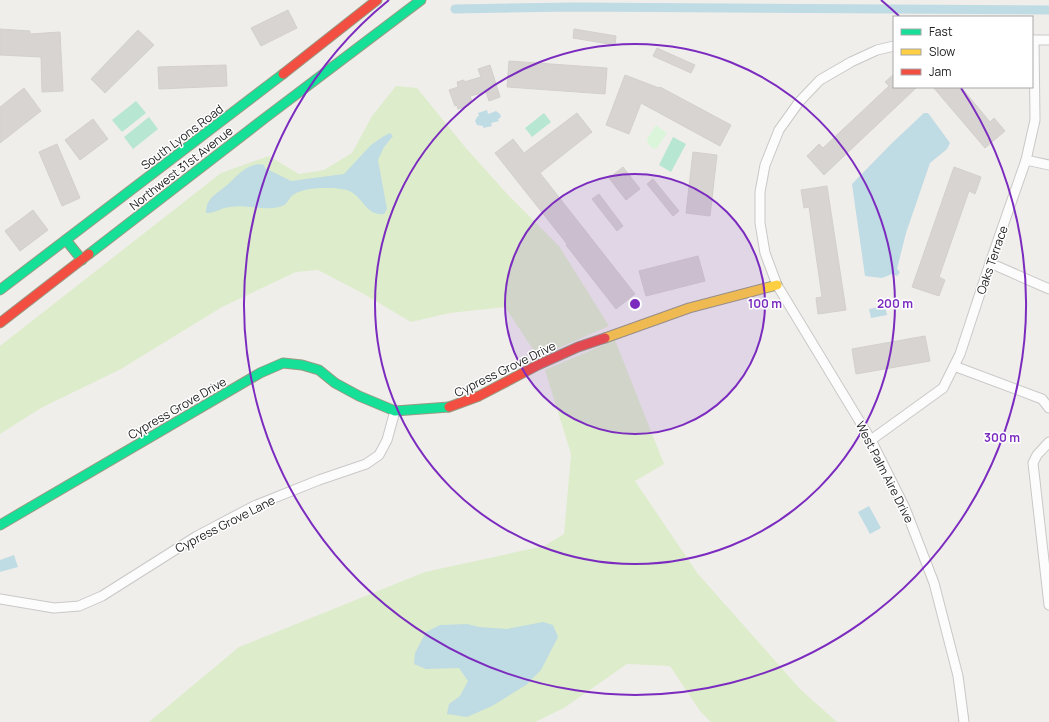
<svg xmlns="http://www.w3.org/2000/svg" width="1049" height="722" viewBox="0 0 1049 722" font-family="Manrope,sans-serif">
  <rect width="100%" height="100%" fill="#f0eeeb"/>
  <g fill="#ddeccb">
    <path d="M396,86l21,2 48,59 44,49 50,50 50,80 -71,31 -33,-50 -55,6 -39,9 -49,-29 -44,-23 -22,2 -74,35 -101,62 -80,39 -41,26v-88l221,-173 48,-17 30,18 25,-4 28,-17 20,-37z"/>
    <path d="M615,340l49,124 -29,17 63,93 103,116 36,32h-126l-11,-11 -30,-45 -43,-2 -63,44 -29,14h-386l90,-75 186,-75 119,-26 20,-12 7,-80 -26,-84z"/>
  </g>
  <path fill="#daf5da" d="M656,125l11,8 -10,15 -3,1 -6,-5 -1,-5z"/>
  <g fill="#b7e6d2">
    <path d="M136,101l10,12 -24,19 -10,-12z"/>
    <path d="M544,113l7,9 -19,15 -7,-9z"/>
    <path d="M149,117l9,12 -25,20 -9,-12z"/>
    <path d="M673,137l13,7 -15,28 -12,-7z"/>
  </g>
  <g fill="#bfdbe3">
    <path d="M487,110l1,4 8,-3 4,3 1,3 -3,2 1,2 -8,2 1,3 -9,2v-2l-6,-1 -2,-4 2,-4 2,-1 -1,-3z"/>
    <path d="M924,113h4l22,30 -3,6 -17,14 -24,70 -9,36 3,3 -3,4 -5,-2 -10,4 -17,-2 -13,-92 40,-41z"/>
    <path d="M390,133l3,3 -9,11 -6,13 9,49 -3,5c-16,2 -20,-13 -31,-21 -8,-5 -19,-5 -28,-5 -10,0 -24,1 -32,7 -6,5 -5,10 -14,12 -15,4 -34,-3 -49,0 -10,1 -13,6 -24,6 0,-5 1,-9 3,-12 4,-6 12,-11 17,-15 11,-9 22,-25 38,-21l1,3 26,13 53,-7 27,-29 13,-9z"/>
    <path d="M885,306l2,9 -16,3 -2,-9z"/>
    <path d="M869,506l12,22 -11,6 -12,-22z"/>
    <path d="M14,555l4,12 -18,5v-12z"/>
    <path d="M543,622l10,3 5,12 -17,33 -15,15 -34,21 -25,11 -20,-3 2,-10 11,-8 8,-15 -9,-13 -33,1 -12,-5 1,-11 11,-21 14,-7 27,-1 12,3 28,2z"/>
  </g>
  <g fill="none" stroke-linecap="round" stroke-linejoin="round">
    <path stroke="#bfdbe3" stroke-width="9" d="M455,9l119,-2 475,3"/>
  </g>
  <g fill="#d7d4d2" stroke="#d3d0cc">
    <path d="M288,10l9,18 -36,18 -10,-18z"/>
    <path d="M0,29l30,2v3l30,-2 3,59 -21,1 -1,-35 -41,-2z"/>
    <path d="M574,29l42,7 -1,9 -42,-7z"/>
    <path d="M138,30l16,15 -49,48 -14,-14z"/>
    <path d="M657,48l38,17 -4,8 -38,-17z"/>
    <path d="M509,61l98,7 -2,26 -98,-7z"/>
    <path d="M226,65l1,21 -68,3 -1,-22z"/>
    <path d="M490,65l10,32 -11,4 -3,-9 -16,4 2,5 -4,1 1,3 -11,4 -1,-4 -2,1 -6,-16 9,-3 -1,-5 7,-2v2l17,-5 -3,-8z"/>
    <path d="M894,74v13h23l-93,88 -17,-19 12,-12 4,4 66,-62 -4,-4z"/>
    <path d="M625,75l34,13 1,-1 71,38 -11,21 -79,-43 -12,31 -23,-9z"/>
    <path d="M933,87h28l29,35 4,-4 11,13 -20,17z"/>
    <path d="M24,88l17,23 -41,32v-36z"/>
    <path d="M577,113l15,19 -52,41 95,121 -19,15 -50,-64 1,-1 -72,-91 18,-14 11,14z"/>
    <path d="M93,119l15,20 -28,21 -15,-20z"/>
    <path d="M57,144l23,54 -18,8 -23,-54z"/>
    <path d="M693,152l24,3 -7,61 -24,-3z"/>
    <path d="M623,167l17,22 -14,11 -17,-22z"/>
    <path d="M954,167l27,10 -6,17 -6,-3 -30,86 6,3 -6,16 -27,-9z"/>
    <path d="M653,179l26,32 -6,5 -26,-32z"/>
    <path d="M827,186l19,124 -28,4 -2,-16 6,-1 -13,-90 -5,1 -3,-18z"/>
    <path d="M599,194l24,32 -6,5 -25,-32z"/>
    <path d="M33,210l15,20 -28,21 -15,-20z"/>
    <path d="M698,256l7,25 -59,15 -7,-25z"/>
    <path d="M925,336l5,25 -74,13 -4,-25z"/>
  </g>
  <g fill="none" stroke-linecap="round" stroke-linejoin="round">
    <g stroke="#c9c8c7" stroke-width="11">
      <g id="street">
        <path d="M1032,40h17"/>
        <path d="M894,46l-17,4 -26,12 -31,18 -21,22 -20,28 -14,35 -5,27v31l5,30 12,32 94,155 34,68 29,75 24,93 6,46"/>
        <path d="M1026,160l23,5"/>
        <path d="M990,263l59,26"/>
        <path d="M954,366l88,33 7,9"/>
        <path d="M871,440l72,-52 17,-34 30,-91 36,-103 9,-40 -1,-80"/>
        <path d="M1049,442l-12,13 -4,8 16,142"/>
        <path d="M0,599l54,9 25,-2 23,-10 95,-60 57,-30 65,-26 47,-16 13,-9 8,-15 8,-29"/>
      </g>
    </g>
    <g stroke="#999a82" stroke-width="11">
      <g id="fast">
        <path d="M66,240l16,20"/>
        <path d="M89,254l176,-136 156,-118"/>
        <path d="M0,290l283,-216"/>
        <path d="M0,525l260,-152 23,-10 19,2 17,5 16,13 24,13 36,15 54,-4"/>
      </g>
    </g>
    <g stroke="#999a82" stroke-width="11">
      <path id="slow" d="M605,338l84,-30 88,-23"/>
    </g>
    <g stroke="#999a82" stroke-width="11">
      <g id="jam">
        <path d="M283,74l94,-74"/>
        <path d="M0,323l89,-69"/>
        <path d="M449,407l30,-11 59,-31 40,-18 27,-9"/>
      </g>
    </g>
    <use href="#street" stroke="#fdfcfc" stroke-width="9"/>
    <use href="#fast" stroke="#16e098" stroke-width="9"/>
    <use href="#slow" stroke="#ffcf43" stroke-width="9"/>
    <use href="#jam" stroke="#f24e42" stroke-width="9"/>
  </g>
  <circle cx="635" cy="304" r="130" fill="#7b2cbf" fill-opacity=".12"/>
  <g fill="none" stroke="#7b2cbf" stroke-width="2">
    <circle cx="635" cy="304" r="130"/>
    <circle cx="635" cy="304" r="260"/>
    <path d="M881 0A391 391 0 0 1 899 16M961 88A391 391 0 1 1 389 0"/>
  </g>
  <g text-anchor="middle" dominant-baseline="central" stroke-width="3" stroke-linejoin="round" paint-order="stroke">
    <g font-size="12" fill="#222" stroke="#fff">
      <text transform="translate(182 137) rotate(-37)">South Lyons Road</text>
      <text transform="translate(181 168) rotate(-38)">Northwest 31st Avenue</text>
      <text transform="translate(992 260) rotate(-71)">Oaks Terrace</text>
      <text transform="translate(505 369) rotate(-26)">Cypress Grove Drive</text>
      <text transform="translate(177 408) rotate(-30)">Cypress Grove Drive</text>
      <text transform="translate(885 472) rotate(63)">West Palm Aire Drive</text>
      <text transform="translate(225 524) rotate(-27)">Cypress Grove Lane</text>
    </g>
  </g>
  <circle cx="635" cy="304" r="6" fill="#7b2cbf" stroke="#fff" stroke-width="2"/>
  <g font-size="12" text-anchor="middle" font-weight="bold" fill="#7b2cbf" stroke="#fff" stroke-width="3" stroke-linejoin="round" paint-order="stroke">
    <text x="765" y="308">100 m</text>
    <text x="895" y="308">200 m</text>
    <text x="1002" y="442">300 m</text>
  </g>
  <rect x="893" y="16" width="140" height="72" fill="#ffffff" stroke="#a7a7a7"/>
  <rect x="901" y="29" width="20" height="6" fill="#16e098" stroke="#a7a7a7"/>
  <text x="929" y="36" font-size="12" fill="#222222">Fast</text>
  <rect x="901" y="49" width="20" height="6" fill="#ffcf43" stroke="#a7a7a7"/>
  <text x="929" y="56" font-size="12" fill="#222222">Slow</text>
  <rect x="901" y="69" width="20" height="6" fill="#f24e42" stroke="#a7a7a7"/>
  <text x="929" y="76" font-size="12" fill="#222222">Jam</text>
</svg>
